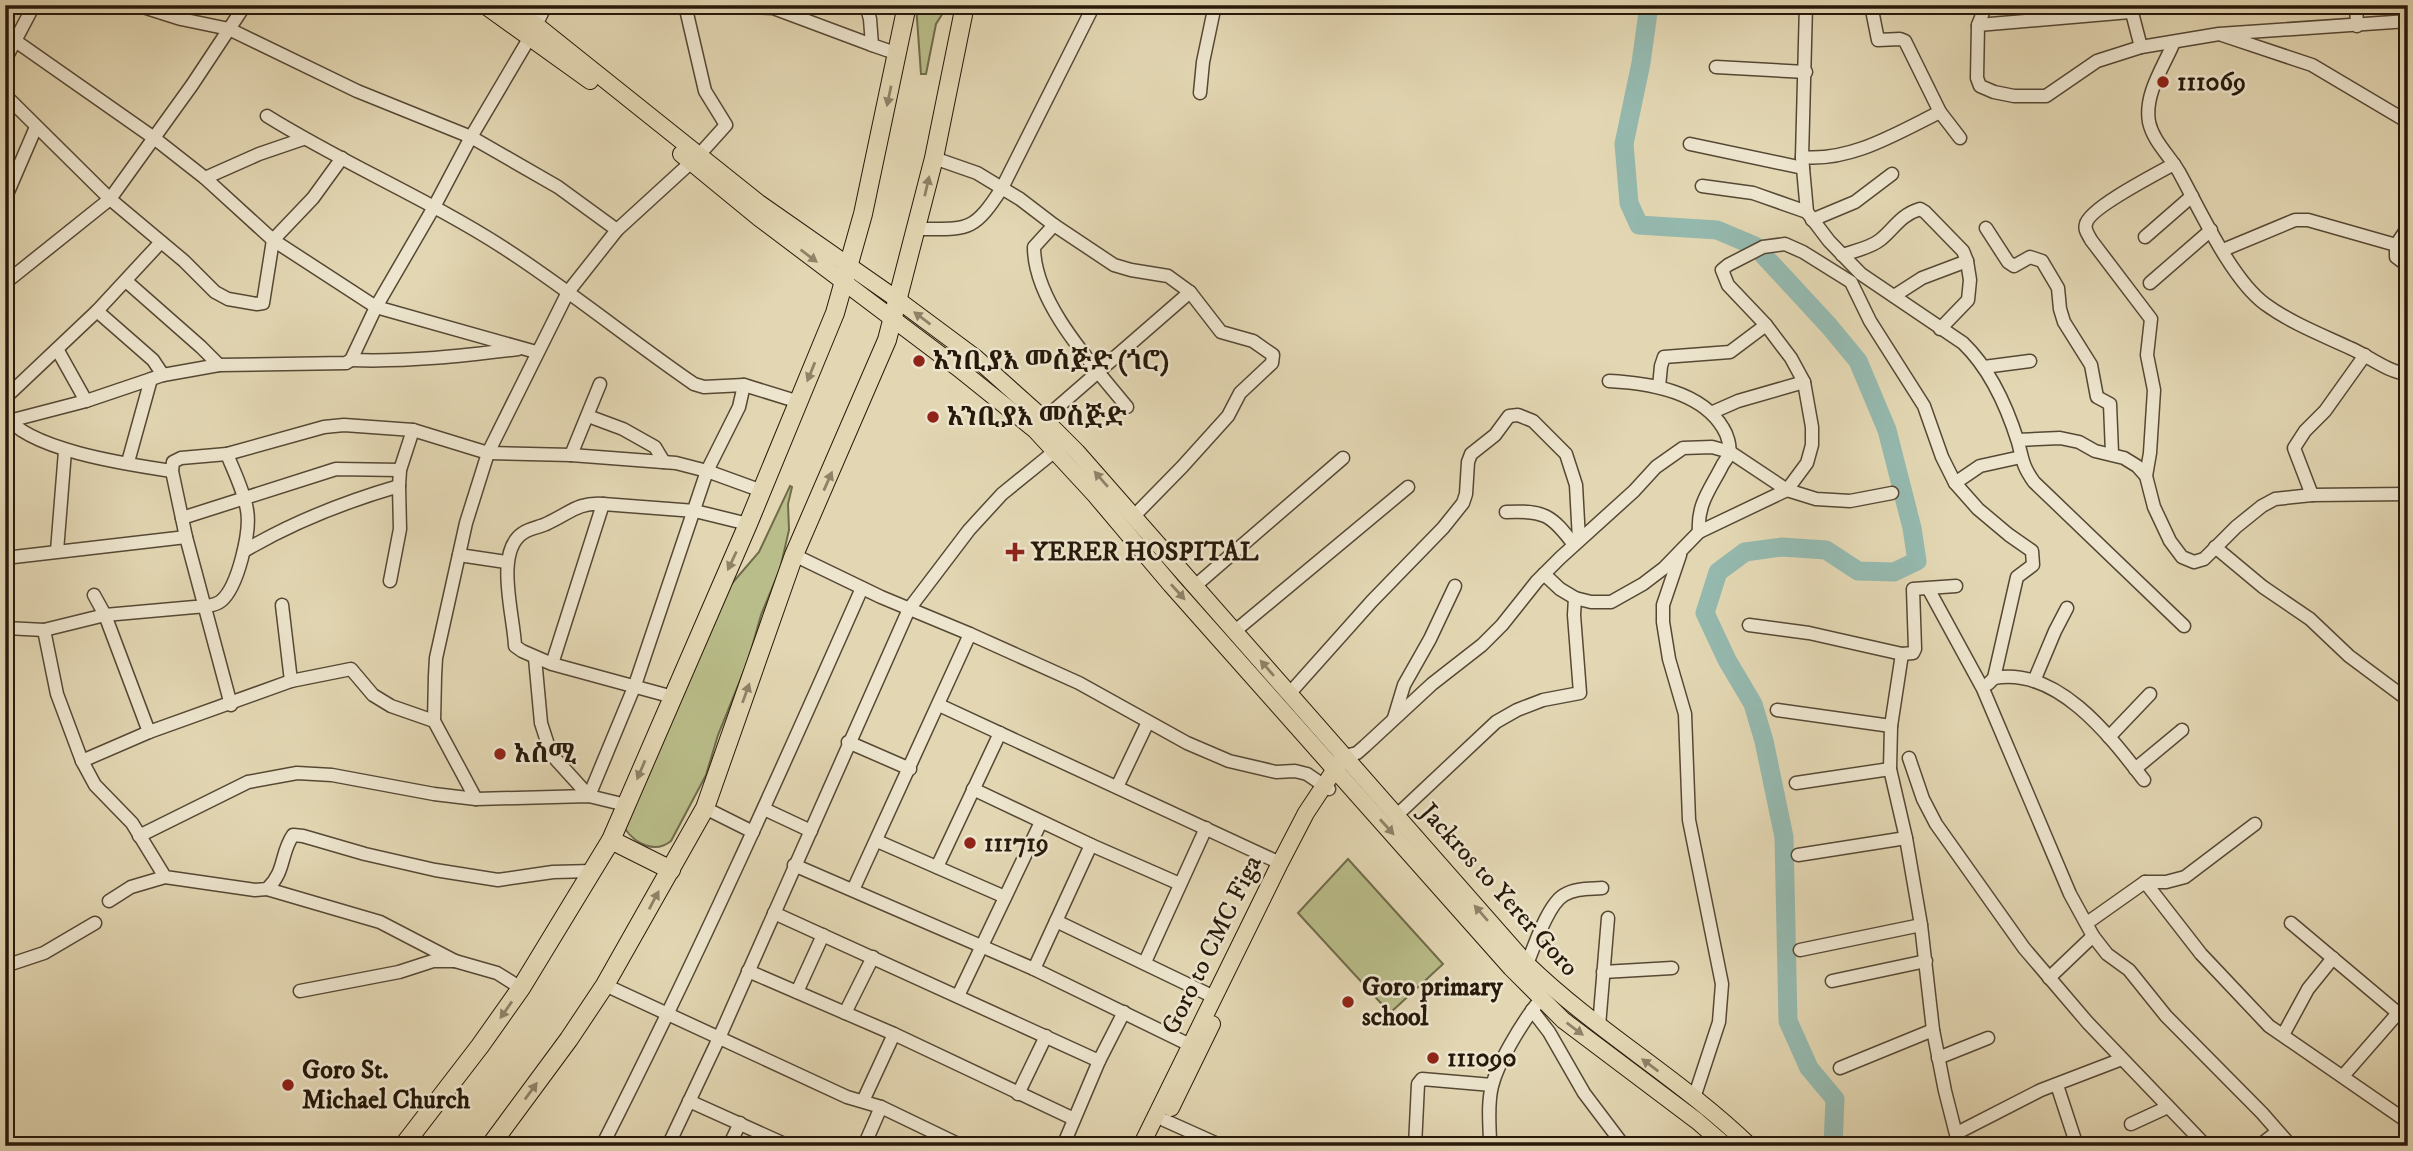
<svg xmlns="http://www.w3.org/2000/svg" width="2413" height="1151" viewBox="0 0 2413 1151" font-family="'IM FELL DW Pica','Noto Serif Ethiopic',serif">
  <rect width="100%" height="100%" fill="#e3d7b3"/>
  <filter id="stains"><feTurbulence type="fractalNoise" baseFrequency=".00286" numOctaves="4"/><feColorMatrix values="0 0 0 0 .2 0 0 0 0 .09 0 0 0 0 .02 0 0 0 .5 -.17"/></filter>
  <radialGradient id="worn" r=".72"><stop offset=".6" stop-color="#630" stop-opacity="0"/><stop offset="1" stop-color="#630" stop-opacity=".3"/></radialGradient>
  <g fill="#b9bd89" stroke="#706b4a" stroke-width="2">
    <path d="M948,5l-12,19 -10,50h-5l-5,-69z"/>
    <path d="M790,486l2,1 -4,17 1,26 -9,39 -19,46 -13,46 -30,74 -12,40 -35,66c-16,13 -35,3 -46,-12l97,-234 37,-43z"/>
    <path d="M1348,859l95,105 -53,49 -92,-100z"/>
  </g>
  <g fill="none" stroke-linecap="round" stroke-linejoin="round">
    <path stroke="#95b9af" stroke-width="19" d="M1649,5l-8,58 -17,81 5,59 10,22 78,5 38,16 74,80 29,35 29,69 25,98 5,33 -23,11 -36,-1 -32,-21 -44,-3 -37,5 -27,20 -13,41 22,47 26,44 11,37 20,96 4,184 21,47 26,31 -2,47"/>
    <g stroke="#564834" stroke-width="15">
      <g id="minor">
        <path d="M137,5l44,14 48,10 128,62 114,46 87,50 59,43"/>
        <path d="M708,5l65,3 99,37"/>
        <path d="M866,5l4,14 2,26 26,9"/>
        <path d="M1806,5l-4,152 5,55 22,29 32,33 102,69c26,25 44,64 55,99 5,18 4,23 16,40l150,144"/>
        <path d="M1871,5l7,35 22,-1 5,2 35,71 20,26"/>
        <path d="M2130,5l11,42"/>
        <path d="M2356,5l1,21"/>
        <path d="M2130,12l-152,13 -1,53 3,8 14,6 20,4h32l51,-35 44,-14 78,-13 189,-13"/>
        <path d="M1978,25l8,-20"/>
        <path d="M2222,35l90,30 96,57"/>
        <path d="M2174,42c-10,24 -30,52 -25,80 4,19 20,33 30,50 21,38 52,107 86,132 26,19 57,31 85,44 19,8 37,24 58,26"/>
        <path d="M5,60l29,-55"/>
        <path d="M1716,67l90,5"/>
        <path d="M1200,93l3,-31 12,-57"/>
        <path d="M5,95l105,104 74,62 31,31 13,7 29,5 6,-1 10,-63 40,-42 29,-40"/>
        <path d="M267,116c77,48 161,83 237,132 65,42 126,92 190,136l10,3 40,-2 55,17"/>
        <path d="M1690,144l113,24"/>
        <path d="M1802,157c49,5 95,-24 138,-45"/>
        <path d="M934,158l43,15 43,26 34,26 60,40 17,5 37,6 22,16 31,40 32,9 20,14 -1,8 -32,30 -12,23 -46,51 -49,50"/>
        <path d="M205,178l54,-24 44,-15"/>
        <path d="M1702,186l51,7 54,19"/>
        <path d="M5,199l31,-72"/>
        <path d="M1812,220l43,-18 37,-28"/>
        <path d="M1054,225l-20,22c0,56 59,118 93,160"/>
        <path d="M2408,227l-12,18v12l12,9"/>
        <path d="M1986,228l22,34 6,4 16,-9 12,4 16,27 2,21 4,13 27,43 6,32 13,7 2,49"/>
        <path d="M917,229c51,0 56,4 85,-41l92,-183"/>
        <path d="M2145,237l47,-41"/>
        <path d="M2223,250l72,-30h13l88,25"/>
        <path d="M1842,255c12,-4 28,-7 38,-15 14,-11 20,-25 40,-31l5,3 38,39 4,10 3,19 -2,20 -28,29"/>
        <path d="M126,281l75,66 18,18"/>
        <path d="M5,283l105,-84 82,-114 53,-80"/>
        <path d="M2150,283l61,-53"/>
        <path d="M1894,296l28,-18 45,-17"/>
        <path d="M97,311l56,49 10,15"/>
        <path d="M57,349l29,52"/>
        <path d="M536,352l-160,-45 58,-100 37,-70 59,-100 16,-32"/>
        <path d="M351,360c56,2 111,-4 167,-11"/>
        <path d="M1984,367l46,-6"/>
        <path d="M1609,381c40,2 92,10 114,47 4,6 8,18 6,26 -1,4 -6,9 -8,14 -12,23 -24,37 -22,64"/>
        <path d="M1659,387l2,-21 3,-9 66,-5 36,-27"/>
        <path d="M5,398l92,-87 64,-69"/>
        <path d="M1713,412l25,-11 66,-19"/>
        <path d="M5,414c20,36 127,51 167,57"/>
        <path d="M588,416l35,13 32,18 9,15"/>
        <path d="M1044,419l146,-127"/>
        <path d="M9,421l77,-20 77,-26 56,-10 127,-2 5,-3 25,-53 -103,-67 -68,-62 -51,-40 -137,-96"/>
        <path d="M2018,440l42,-2 19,4 16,9 29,7 13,8 9,10 8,31 16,34 12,16 12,5 10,-3 32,-32 26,-21 13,-7 37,-4 96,-1"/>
        <path d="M227,454l97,-27 20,-2 69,5"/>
        <path d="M571,455l29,-71"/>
        <path d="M128,462l23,-83"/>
        <path d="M2146,476l4,-23 4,-63 -7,-35 4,-36 -60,-79c-3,-6 -7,-10 -5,-16 3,-16 72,-51 88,-60"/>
        <path d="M1955,483l25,-17 41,-9"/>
        <path d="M2312,495l-18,-47 11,-17 20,-20 40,-56"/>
        <path d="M603,504l92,7 53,13"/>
        <path d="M1506,512c38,-2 46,3 68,33"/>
        <path d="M182,518l154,-49 64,1"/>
        <path d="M2215,547l48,40 47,32 39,37 59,44"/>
        <path d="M57,551l8,-100"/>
        <path d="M244,551c49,-29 100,-49 155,-65l1,-16 13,-40 75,23 83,2 105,8 31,8 55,20"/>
        <path d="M459,555l47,7"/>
        <path d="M794,555l87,42 89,37 109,49 108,60 42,18 47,11 19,-1 12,3 22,15"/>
        <path d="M1680,555l-17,50v17l6,37 16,55 4,106 33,164 -3,38 -25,76"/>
        <path d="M5,558l181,-21"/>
        <path d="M1544,574l16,15 15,9 16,4h20l32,-18 21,-16 35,-36 88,-42 20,-27 5,-18v-18l-8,-45 -13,-24 -25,-33 -38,-40 -6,-15 6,-5 35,-18 22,-3 18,8 48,30 19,39 54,85 18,51 13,26 23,26 31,26 23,16 1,14 -16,12 -23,101"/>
        <path d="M390,581l10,-52 -1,-43"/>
        <path d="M1195,586l148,-128"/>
        <path d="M1929,590l54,99 87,205 23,42 14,18 22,16 37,46 96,97 29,33"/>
        <path d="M94,595l11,20 44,117 142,-51 60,-12 22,26 18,11 43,15"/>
        <path d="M282,605l9,76"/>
        <path d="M1749,625l60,8 93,21 11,-1 2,-4 -2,-60 43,-3"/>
        <path d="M6,628l38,2"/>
        <path d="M1235,631l173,-144"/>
        <path d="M1902,654l-11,72 -1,43 16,69 15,87 12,105 12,61 14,55"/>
        <path d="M535,658l6,65 10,31 38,42 46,-111 72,-214 32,-64 5,-22"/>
        <path d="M552,664l51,-160c-25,-2 -33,9 -55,19 -7,4 -18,5 -25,10 -29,19 -9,83 -8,113l7,5 30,13 121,33"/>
        <path d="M2034,681l21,-50 12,-23"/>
        <path d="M1988,684l6,-6c63,-12 116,58 150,102"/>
        <path d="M1289,694l83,-93 71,-73 20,-25 3,-9 2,-32 3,-8 24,-19 14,-19 9,-1 15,6 33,33 10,31 3,55"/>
        <path d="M939,705l341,158"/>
        <path d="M1777,710l114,16"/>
        <path d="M1394,718l10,-33 26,-46 25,-53"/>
        <path d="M149,732l-67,29 -25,-67 -13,-64 61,-15 101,-9c6,-1 10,-1 15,-5 17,-14 30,-70 26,-91 -3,-19 -13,-38 -20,-56l-46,4 -8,4 -1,9 14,66 45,168"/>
        <path d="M2109,737l41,-43"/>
        <path d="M848,742l62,27"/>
        <path d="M1345,756l12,-3 8,-7 67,-62 50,-39 20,-20 35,-44 23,-23 74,-67 22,-24 27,-19 29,-1 18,5 57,38 29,9 34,2 42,-8"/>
        <path d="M1909,758l14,41 13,25 88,124 64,75 118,123"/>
        <path d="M82,761l13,24 37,38 33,54 90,13 12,-1c19,-18 13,-35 26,-54l10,1 62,18 70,16 63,10 55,-8 40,-1"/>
        <path d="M2135,769l47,-39"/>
        <path d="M1796,783l94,-14"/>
        <path d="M1117,787l31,-65"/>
        <path d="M973,789l118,56 89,39"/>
        <path d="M476,799l-42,-78 1,-45 1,-18 30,-135 22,-70 80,-161 49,-62 82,-75 27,-30 -21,-34 -20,-86"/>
        <path d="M705,808l48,24"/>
        <path d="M764,809l47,22"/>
        <path d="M1397,815l99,-93 21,-12 26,-10 37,-7 -6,-78 1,-17"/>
        <path d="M139,836l109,-54 49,-9 35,2 102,19 42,5 113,-3 37,9"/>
        <path d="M877,841l128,56"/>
        <path d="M1798,855l108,-17"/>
        <path d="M794,865l240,104 156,76"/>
        <path d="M937,867l63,-134"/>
        <path d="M2145,882l56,72 68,72 139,96"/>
        <path d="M267,889l113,33 75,39"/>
        <path d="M853,890l117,-256"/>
        <path d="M109,901l22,-14 34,-10"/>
        <path d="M774,913l325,148"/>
        <path d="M1056,921l158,76"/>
        <path d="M2087,923l58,-41h21l19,-5 70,-53"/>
        <path d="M2291,923l107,90 10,12"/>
        <path d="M1800,950l121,-25"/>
        <path d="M1145,962l61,-134"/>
        <path d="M1527,964c7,-17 21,-60 37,-69 11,-7 25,-6 38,-7"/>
        <path d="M5,966l39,-13 51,-30"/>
        <path d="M1034,969l57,-124"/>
        <path d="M748,971l146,63 180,85"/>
        <path d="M1603,972l69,-4"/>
        <path d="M2049,978l44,-42"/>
        <path d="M1832,981l94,-20"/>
        <path d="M605,985l242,112 34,10 81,39"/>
        <path d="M300,991l99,-19 34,-11h22l42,12 24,15"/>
        <path d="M797,992l26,-57"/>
        <path d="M958,996l83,-174"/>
        <path d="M1532,1010l17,22 35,61 40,53"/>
        <path d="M845,1013l28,-56"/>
        <path d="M1599,1026l9,-108"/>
        <path d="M2283,1035l25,-46 25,-31"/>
        <path d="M1938,1058l50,-20"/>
        <path d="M1840,1068l93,-38"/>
        <path d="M2343,1076l55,-63"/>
        <path d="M2057,1085l20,61"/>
        <path d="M1018,1094l28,-58"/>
        <path d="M689,1101l100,45"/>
        <path d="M863,1101l31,-67"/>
        <path d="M1164,1120l58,26"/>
        <path d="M2131,1124l37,-17"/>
        <path d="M1957,1133l84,-43 81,-31"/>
        <path d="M602,1146c93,-183 177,-370 260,-558"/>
        <path d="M668,1146l51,-108 190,-429 60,-79 33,-36 53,-43"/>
        <path d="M729,1146l11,-23"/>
        <path d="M864,1146l17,-39"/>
        <path d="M1063,1146l36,-85 25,-49"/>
        <path d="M1415,1146l3,-62 4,-5 70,6"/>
        <path d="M1490,1146c0,-20 -3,-41 2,-60 6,-24 30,-63 45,-82"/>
        <path d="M2259,1146l18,-14"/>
      </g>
    </g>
    <g stroke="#27190a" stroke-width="18">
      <g id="major">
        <path d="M484,5l106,76"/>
        <path d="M507,5l28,19 224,179 139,97 78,58 68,61 33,33 450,512c69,67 154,115 223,182"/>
        <path d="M681,154l78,64 199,150 77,62 60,65 76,90 340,383 52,52 134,101 29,25"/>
        <path d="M1171,1108l41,-84"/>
        <path d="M1141,1146l139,-283 26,-50 33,-50"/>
      </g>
    </g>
    <g stroke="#27190a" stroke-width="20">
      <g id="highway">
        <path d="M611,840l60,30"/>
        <path d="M403,1146l77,-100 41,-58 90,-148 137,-316 87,-211 28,-99 44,-209"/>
        <path d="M490,1146l79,-107 36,-54 100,-177 89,-253 93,-215 47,-182 31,-153"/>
      </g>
    </g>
    <use href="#minor" stroke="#ede5ce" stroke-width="12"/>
    <use href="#major" stroke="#e3d7b3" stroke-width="16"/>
    <use href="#highway" stroke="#e3d7b3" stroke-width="18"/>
  </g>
  <defs><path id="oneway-solid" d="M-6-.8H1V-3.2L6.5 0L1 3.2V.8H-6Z" transform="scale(1.75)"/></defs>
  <g fill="#8e8267">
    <use href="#oneway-solid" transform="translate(889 96) rotate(102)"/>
    <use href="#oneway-solid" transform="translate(927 186) rotate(-77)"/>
    <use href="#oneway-solid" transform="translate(809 256) rotate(37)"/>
    <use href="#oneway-solid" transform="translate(922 318) rotate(-143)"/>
    <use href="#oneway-solid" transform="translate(811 372) rotate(112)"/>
    <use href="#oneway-solid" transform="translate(1101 479) rotate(-131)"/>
    <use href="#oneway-solid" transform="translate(828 481) rotate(-66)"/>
    <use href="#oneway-solid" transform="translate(732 561) rotate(115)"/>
    <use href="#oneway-solid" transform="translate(1178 592) rotate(48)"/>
    <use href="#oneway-solid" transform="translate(1267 668) rotate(-131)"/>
    <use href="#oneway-solid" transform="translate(746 693) rotate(-70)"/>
    <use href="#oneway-solid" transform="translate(641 770) rotate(113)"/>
    <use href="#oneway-solid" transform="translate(1387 827) rotate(48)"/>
    <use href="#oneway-solid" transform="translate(654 900) rotate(-62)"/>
    <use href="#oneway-solid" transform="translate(1481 913) rotate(-131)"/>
    <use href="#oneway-solid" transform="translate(506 1010) rotate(125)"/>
    <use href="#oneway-solid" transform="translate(1575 1029) rotate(37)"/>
    <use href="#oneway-solid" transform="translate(1650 1065) rotate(-143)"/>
    <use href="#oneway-solid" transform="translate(531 1091) rotate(-54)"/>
  </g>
  <g fill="#8f2418" stroke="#ede5ce" stroke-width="2.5">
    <circle cx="2163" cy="82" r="7"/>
    <circle cx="919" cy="361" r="7"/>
    <circle cx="933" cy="417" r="7"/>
    <path d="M1011.5 541.5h7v7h7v7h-7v7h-7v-7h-7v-7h7z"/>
    <circle cx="500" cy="754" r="7"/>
    <circle cx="970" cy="843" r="7"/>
    <circle cx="1348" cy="1002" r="7"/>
    <circle cx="1433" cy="1058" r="7"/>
    <circle cx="288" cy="1085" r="7"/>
  </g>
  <g text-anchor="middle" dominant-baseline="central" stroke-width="5" stroke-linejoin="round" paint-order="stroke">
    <g font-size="26" font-weight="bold" fill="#27190a" stroke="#ede5ce" text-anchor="start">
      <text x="2177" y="82">111069</text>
      <text x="933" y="361">አንቢያእ መስጅድ (ጎሮ)</text>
      <text x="947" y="417">አንቢያእ መስጅድ</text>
      <text x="1031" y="552">YERER HOSPITAL</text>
      <text x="514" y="754">አስሚ</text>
      <text x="984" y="843">111719</text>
      <text x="1362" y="987">Goro primary<tspan x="1362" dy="30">school</tspan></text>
      <text x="1447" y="1058">111090</text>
      <text x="302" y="1070">Goro St.<tspan x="302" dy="30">Michael Church</tspan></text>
    </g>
    <g font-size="26" fill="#27190a" stroke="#ede5ce">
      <text transform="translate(1499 890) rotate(48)">Jackros to Yerer Goro</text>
      <text transform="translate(1212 945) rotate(-64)">Goro to CMC Figa</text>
    </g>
  </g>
  <rect width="2413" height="1151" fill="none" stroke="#e3d7b3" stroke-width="28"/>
  <rect x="7" y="7" width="2399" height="1137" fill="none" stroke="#27190a" stroke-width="3.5"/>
  <rect x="14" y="14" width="2385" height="1123" fill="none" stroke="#27190a" stroke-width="2"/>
  <rect width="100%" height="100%" filter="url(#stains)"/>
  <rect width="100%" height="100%" fill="url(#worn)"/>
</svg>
